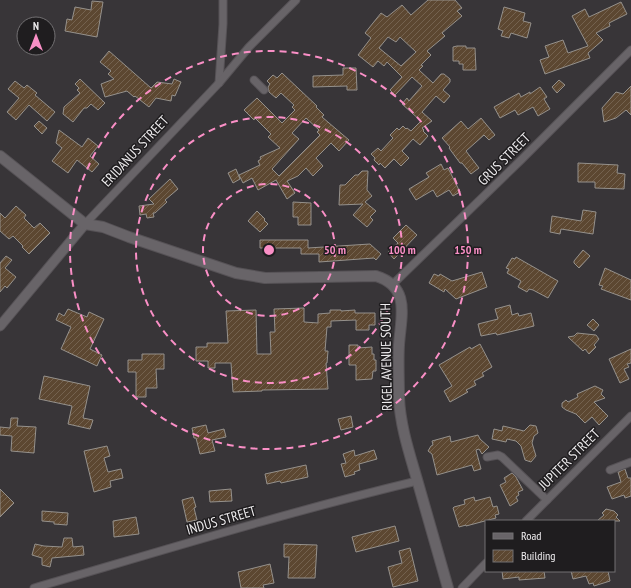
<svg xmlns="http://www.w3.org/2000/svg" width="631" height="588" viewBox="0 0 631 588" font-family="'PT Sans Narrow',sans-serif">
  <defs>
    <pattern id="building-hatch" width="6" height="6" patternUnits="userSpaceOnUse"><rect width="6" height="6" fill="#5c4731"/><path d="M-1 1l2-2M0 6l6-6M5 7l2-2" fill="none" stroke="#74624f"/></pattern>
  </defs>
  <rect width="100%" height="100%" fill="#383538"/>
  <g fill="url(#building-hatch)" stroke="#95918c" fill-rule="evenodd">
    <path d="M428,0h27l7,8 -5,3 5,5 -20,17 3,3 -18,15 4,4 -10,10 2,1 -4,4 14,13 8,-9h3l6,5v3l-7,8 7,6 -6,7 -8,-7 -14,16 10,9 -10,7 2,2 -1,1 5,5 -8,9 -7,-6 -11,12 7,7 -8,8 -7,-7 -9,9 -5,-5 -1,2 -5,-5 1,-2 -4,-4 7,-6 3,3 11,-12 1,-1 -3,-3 7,-7 2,2 4,-4 3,3 1,-1 4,3 10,-10 -19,-17 5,-6 2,3 13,-15 -10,-9 -17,18 -5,-5 12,-13 -15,-15 -3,4 -6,-5 -5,6 -15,-12 13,-17 -6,-5 16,-20 6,4 15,-12 9,10zM388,37l8,5 4,-5 16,15 -15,14 -22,-18z"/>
    <path d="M92,1l11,1 -6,35 -32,-6 2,-12 5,1 3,-13 16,3z"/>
    <path d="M621,2l6,12 -18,9 1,3 -14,7 7,7 -15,13 2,5 -45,16 -5,-14 9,-3 -4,-11 18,-6 5,13 20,-7 -16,-30 13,-7 4,8z"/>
    <path d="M504,7l21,6 -2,8 8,2 -4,15 -16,-5 -2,5 -8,-2 2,-5 -5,-2z"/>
    <path d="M457,46h9v2h9l1,22h-13v-6h-4v-3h-6v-14z"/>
    <path d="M109,51l42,37 6,-6 15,2 2,-5 7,3 -6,14 -3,-1 -1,6 -15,-3 -7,9 -14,-11 -1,1 -7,-6 -22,6 -4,-13 13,-5 -6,-5 3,-3 -11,-9z"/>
    <path d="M343,68h13l1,22h-10v-4l-34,1v-11l30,-1z"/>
    <path d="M282,73l35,33 -1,1 8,8 -2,2 27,23 -10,11 -8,-8 -15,15 7,8 -10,10 -7,-8 -8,8 -11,5 8,12 -8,6 -11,-19 -18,10 -6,-12 -9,5 -4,-8 21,-10 -2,-4 3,-2 -1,-2 20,-9 -12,-11 3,-3 -16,-16 -1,2 -10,-10 13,-12 25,25 13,-13 -3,-3 2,-2 -13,-12 -5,5 -7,-6 -1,-5 2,-3 -3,-3 6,-6 4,3zM306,118l13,12 -2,2 3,3 -41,41 -7,-7 27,-30 -7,-6z"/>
    <path d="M80,79l25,24 -7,7 -7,-6 -4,4h-3l-11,14 -10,-8 1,-7 16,-14 -3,-3 2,-2 -4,-4z"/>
    <path d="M559,80l6,5 -8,8 -5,-6z"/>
    <path d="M15,81l9,7 3,-3 10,8 -2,2 20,17 -8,9 -18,-16 -13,15 -9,-8 12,-14 -11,-9z"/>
    <path d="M631,86v29l-5,-5 -10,8 -12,4 -2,-14 14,-16 7,2z"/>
    <path d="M540,87l7,10 -3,2 6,10 -12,7 -5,-9 -15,8 -3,-5 -15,8 -6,-11 25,-14 2,4 9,-5v2z"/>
    <path d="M481,118l14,17 -6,5 -5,-5 -18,16 13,17 -8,6 -9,-11h-2l-11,-15 1,-1 -8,-9 19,-17 7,8z"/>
    <path d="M39,121l8,7 -5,6 -8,-8z"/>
    <path d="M59,130l23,17 6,-9 10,8 -8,10 9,8 -7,8 -15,-12 -9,13 -16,-12 10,-13 -6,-5z"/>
    <path d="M578,163l40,2 -1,8 8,1 -1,15 -29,-1v-6h-17z"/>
    <path d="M441,164l3,6 4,-2 12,24 -7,4 -4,-6 -12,7 -4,-7 -17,10 -7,-11 20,-12 -3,-4z"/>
    <path d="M236,169l4,10 -7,4 -5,-10z"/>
    <path d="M362,171h6l-1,19 5,6 -7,6 11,9 -6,6 3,3 -6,7 -14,-12 10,-11 -24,1 1,-20h5l10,-10h3z"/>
    <path d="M170,179l8,10 -13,11 2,2 -12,11h-2l1,4 -7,1 -1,-4 -6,1 -1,-9 15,-2 -5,-5z"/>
    <path d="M293,202l18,1v22h-13v-8h-5z"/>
    <path d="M16,206l10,9 -2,3 10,10 6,-5 10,10 -21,21 -7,-7 1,-1 -10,-10 -4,3 -9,-8v-18l5,5z"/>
    <path d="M583,210l13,2 -3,22 -32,-5 -1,5 -10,-2 2,-16 29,5z"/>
    <path d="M257,211l8,8 -1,1 4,4 -8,8 -12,-11z"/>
    <path d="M406,225l11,10 -23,24 -6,-7 10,-9 -5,-5z"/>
    <path d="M260,240h48v8l62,-4 11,10 -5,6 -2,-2 -55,4v-8h-18v-6h-41z"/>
    <path d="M583,250l7,6 -11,12 -5,-5v-2z"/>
    <path d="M6,256l6,4 -7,8 11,9 -9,11 -2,-2 -5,6v-29z"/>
    <path d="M516,257l42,24 -10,17 -15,-8 -4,-1 -2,3 -9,-5 3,-6 -14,-8 2,-4 -3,-1 6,-10 3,1z"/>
    <path d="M605,268l26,12v20l-30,-11 2,-3 -4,-1z"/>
    <path d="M482,272l5,15 -31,12 -11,-10 -1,3 -15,-9 5,-9 5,2 1,-2 12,7z"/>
    <path d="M510,305l2,10 6,-2 1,3 12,-3 3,13 -37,9 -1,-2 -15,3 -3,-12 20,-5 -3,-10z"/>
    <path d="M304,308v14l14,1v-9l12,-1v-3h11v1l14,-1v3h20v12h-6v5h-13v-10l-25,1v6h-4l-2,24h3l-1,12h-1l2,26 -66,1v1l-29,1 -2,-29h-16v5h-7v-7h-12v-14h11v-4h21l-2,-32 30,-1 1,44h14l-1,-22h5l-1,-23z"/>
    <path d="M68,309l19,8 2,-5 15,7 -14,30 12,6 -5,11 -36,-17 10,-22 -15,-7 3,-7 5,3z"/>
    <path d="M593,319l6,6 -5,6 -7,-6z"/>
    <path d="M577,333l19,2 3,4 -5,6 2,2 -7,7 -4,-5 -2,2 -15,-14 6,-1z"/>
    <path d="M480,344l12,23 -10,6 2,3 -10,5 2,4 -10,5 2,2 -18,10 -6,-11 8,-5 -13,-21 31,-18 1,2z"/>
    <path d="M349,345h9v3l14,-1v7h2v6h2v11h-3l-1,8 -16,1v-15h-7z"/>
    <path d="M631,349v14l-4,1 2,3 -5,2 5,10 -9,4 -11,-24z"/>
    <path d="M142,354h22v15h-8l1,19h-11v9h-10v-25h-8v-12h14z"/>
    <path d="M44,376l46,10 -7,32 10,2 -3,9 -22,-5 4,-18 -33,-7z"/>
    <path d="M595,386l8,4 -2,4 4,4 -11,4 14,14 -9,9 -7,-8 -7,6 -9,-9 -10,-4 -4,-3v-4l4,-3 2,2 10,-5 -1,-3z"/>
    <path d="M351,416l2,11 -12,3 -3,-11z"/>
    <path d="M11,418h7l-1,8 19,1 -2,26 -23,-2 1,-15 -12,-1v-8l10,1z"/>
    <path d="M206,425l2,8 16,-4 2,8 -14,3 3,11 -15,3 -4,-16h-2l-2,-10z"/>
    <path d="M530,425l6,1 2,7 -4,3 -2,7 4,13 -5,6 -6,-2 -4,-14 -5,-5 -9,-2 -1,3 -14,-3 2,-10 8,2 1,-5 21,5z"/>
    <path d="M478,435l2,4 9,8 -7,7 -3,-5 -3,1 5,19 -7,2 -2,-6 -35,10 -5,-21 -4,-3 3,-5 2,-1 -1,-4 18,-5 1,6z"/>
    <path d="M107,446l3,10 -6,2 4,14 13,-3 2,9 -13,3 1,6 -17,5 -10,-41z"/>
    <path d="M354,450l1,6 19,-6 3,9 -18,5 1,6 -6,2 1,2 -10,3 -4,-13 5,-1 -3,-9z"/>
    <path d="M306,465l2,12 -27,6 -1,-2 -13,3 -2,-10z"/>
    <path d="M625,469l3,9h3v18l-6,2 -1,-3 -12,4 -5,-12 14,-5 -3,-10z"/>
    <path d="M512,473l4,4 7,13 -5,2 1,3 -3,2 2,4 -8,5 -10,-21 6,-3 -2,-4z"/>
    <path d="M0,489l14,14 -14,14z"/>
    <path d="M231,489l1,12 -22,1 -1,-11z"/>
    <path d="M193,497l3,10 -2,1 3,12 -10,2 -5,-22z"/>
    <path d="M474,497l1,4 15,-4 3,10 4,-1 2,8 -4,1 1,3 -30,8v-1l-7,2 -6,-19 1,-1 11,-3 -1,-4z"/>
    <path d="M606,509l8,2 4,4 -2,2 4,4h-23l7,-6 -2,-2z"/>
    <path d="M42,511l26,2 -1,12 -13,-1v-2l-12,-1z"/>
    <path d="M136,517l3,17 -25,3 -1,-16z"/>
    <path d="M395,526l4,15 -43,11 -4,-15z"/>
    <path d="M64,538h8l1,9 10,-1 1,9 -32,3 -2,9 -8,-2v-7l-10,-3 3,-11 9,2 18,1z"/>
    <path d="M284,544l33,1 -2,33h-27l1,-21h-5z"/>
    <path d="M410,548l8,33 -25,6 -5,-20 14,-4 -3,-12z"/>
    <path d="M270,564l4,19 -11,2 1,3h-23l-3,-16z"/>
    <path d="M502,571h42l1,7 -26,2v-3l-16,2z"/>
    <path d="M571,571h37l2,10 -16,5 -1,-3 -4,1 -3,-8 -13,3z"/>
  </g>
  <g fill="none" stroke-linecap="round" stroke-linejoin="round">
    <g stroke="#565256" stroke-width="9">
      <g id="minor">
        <path d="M254,80l10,10"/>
        <path d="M219,83l4,-59v-24"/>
        <path d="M85,224l134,-141 30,-36 47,-47"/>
        <path d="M393,284l128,-124 110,-110"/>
        <path d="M487,457l11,-2 4,2 45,43"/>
        <path d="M610,470l21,-8"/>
        <path d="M526,521l105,-105"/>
        <path d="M34,588c127,-37 254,-76 383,-107"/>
        <path d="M462,588l24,-25"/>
      </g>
    </g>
    <g stroke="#565256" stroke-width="11">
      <path id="tertiary" d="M0,326l85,-102"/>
    </g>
    <g stroke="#565256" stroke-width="12">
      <path id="secondary" d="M0,156l85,68 18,3 26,10 107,36 29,5 111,-2c35,11 25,40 23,69 -1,17 0,34 0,52 1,29 11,58 19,86 10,35 20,70 30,105"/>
    </g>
    <use href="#minor" stroke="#686468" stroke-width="7"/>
    <use href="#tertiary" stroke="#686468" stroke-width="9"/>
    <use href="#secondary" stroke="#686468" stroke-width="10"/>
  </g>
  <g fill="none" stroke="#fa8fc6" stroke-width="2" stroke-dasharray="7 5">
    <circle cx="269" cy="250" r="66"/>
    <circle cx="269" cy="250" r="133"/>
    <circle cx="269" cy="250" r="199"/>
  </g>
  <g text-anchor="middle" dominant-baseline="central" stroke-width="3" stroke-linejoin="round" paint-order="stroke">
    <g font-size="14" fill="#eeecee" stroke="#1f1d1f">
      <text transform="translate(135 151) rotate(-47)">ERIDANUS STREET</text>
      <text transform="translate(504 159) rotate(-45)">GRUS STREET</text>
      <text transform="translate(386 357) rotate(-91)">RIGEL AVENUE SOUTH</text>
      <text transform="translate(569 459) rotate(-45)">JUPITER STREET</text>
      <text transform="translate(221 520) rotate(-16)">INDUS STREET</text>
    </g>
  </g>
  <circle cx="269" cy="250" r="6" fill="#fa8fc6" stroke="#1f1d1f" stroke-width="2"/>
  <g font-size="12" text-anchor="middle" font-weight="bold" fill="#fa8fc6" stroke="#1f1d1f" stroke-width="3" stroke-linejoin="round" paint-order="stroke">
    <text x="335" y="254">50 m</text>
    <text x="402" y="254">100 m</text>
    <text x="468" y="254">150 m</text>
  </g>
  <rect x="485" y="520" width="130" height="52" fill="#1f1d1f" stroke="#727072"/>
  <rect x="493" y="533" width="20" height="6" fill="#686468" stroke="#727072"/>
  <text x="521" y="540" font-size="12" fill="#eeecee">Road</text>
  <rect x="493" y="550" width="20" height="12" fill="url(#building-hatch)" stroke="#727072"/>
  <text x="521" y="560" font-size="12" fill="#eeecee">Building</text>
  <g transform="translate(36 36)"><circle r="19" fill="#1f1d1f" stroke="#727072"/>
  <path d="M0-3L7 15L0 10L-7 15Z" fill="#fa8fc6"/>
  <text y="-6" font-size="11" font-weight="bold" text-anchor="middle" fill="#eeecee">N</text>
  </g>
</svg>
